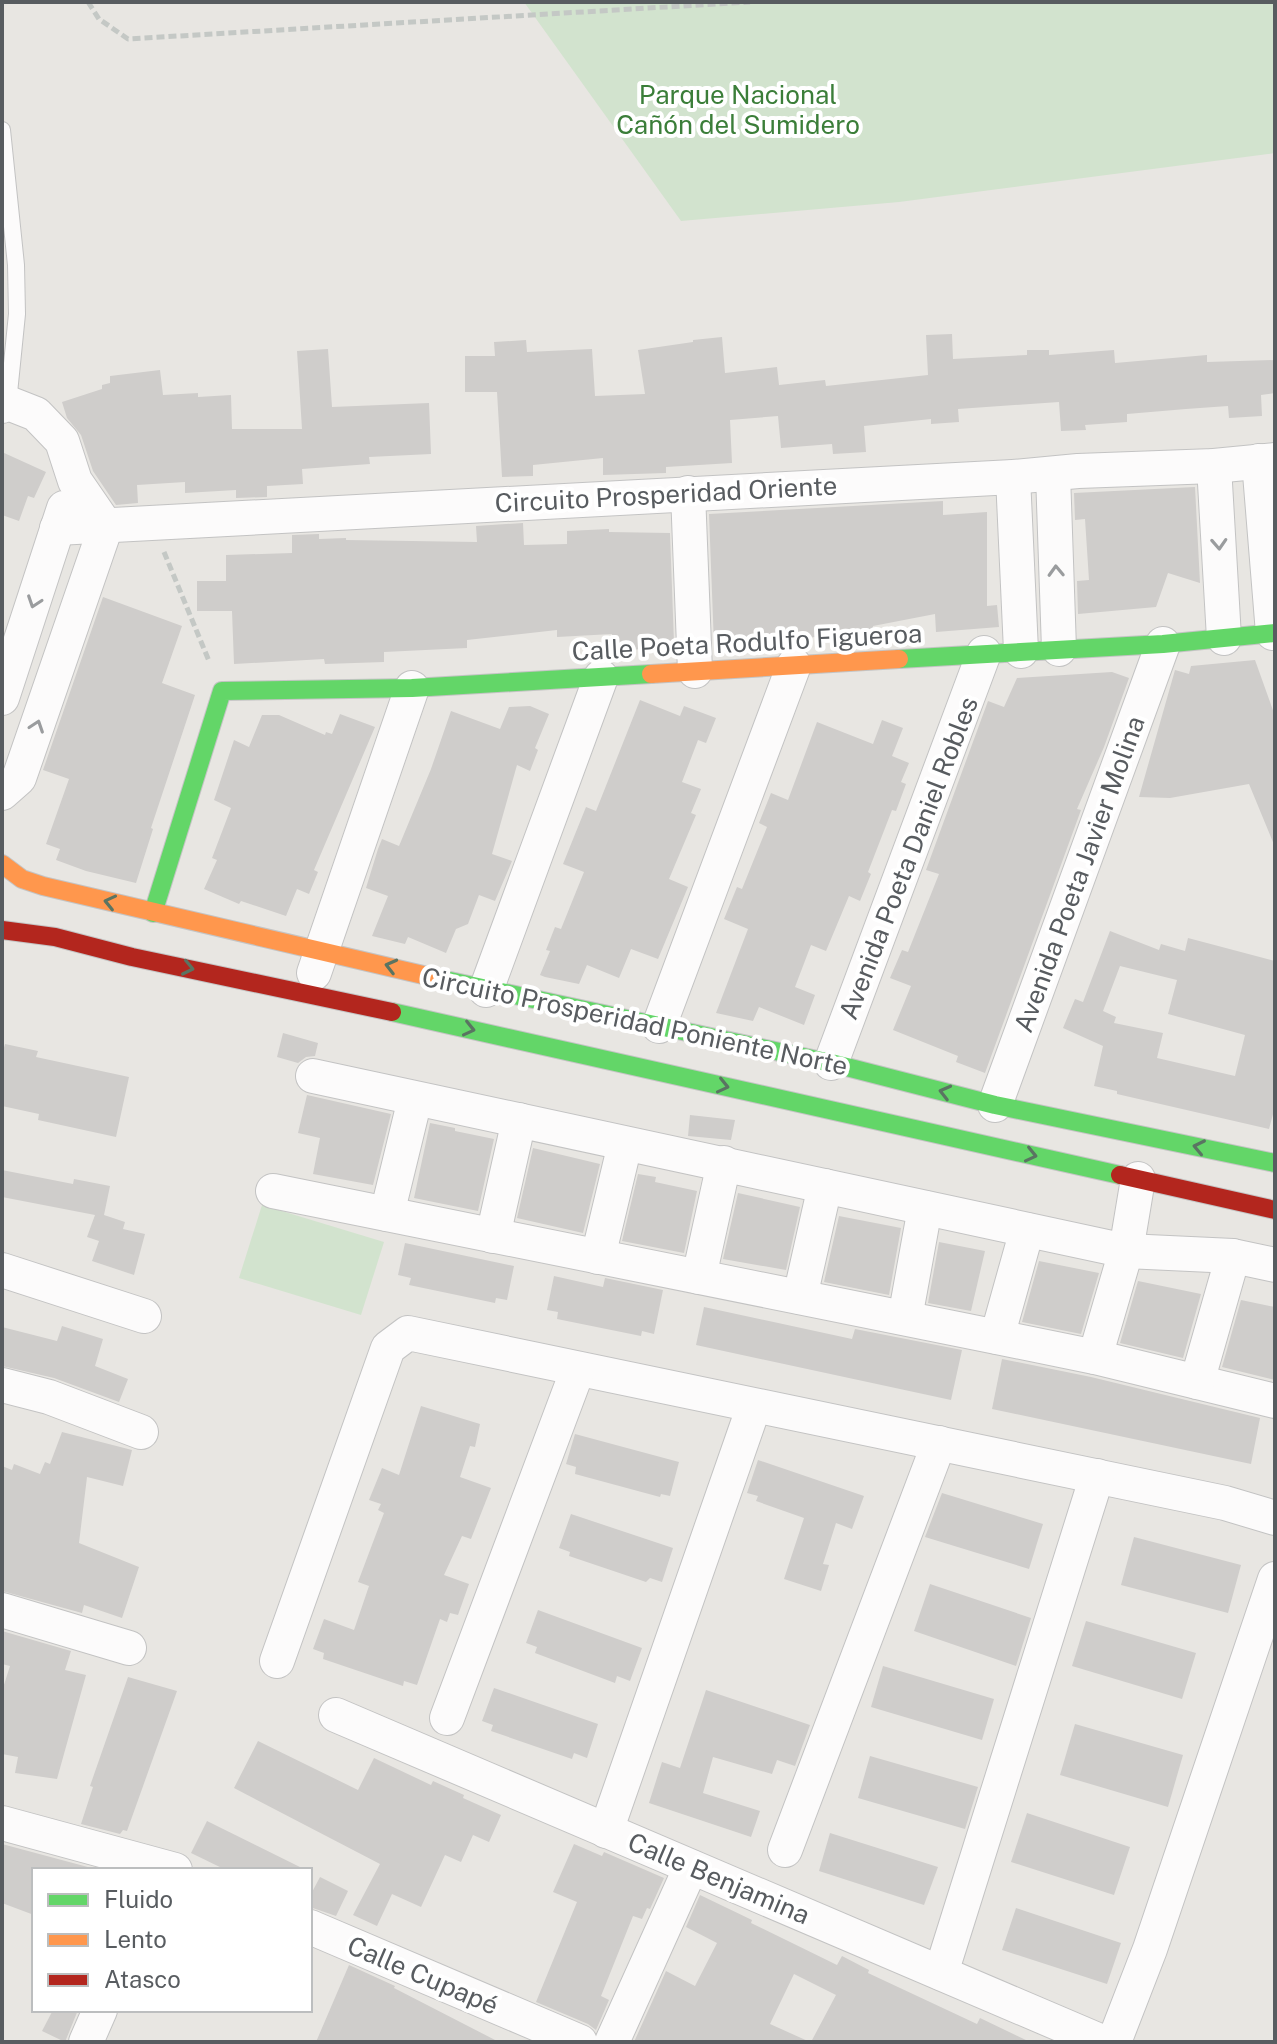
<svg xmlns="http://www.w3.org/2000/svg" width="1277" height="2044" viewBox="0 0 1277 2044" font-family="'Public Sans',sans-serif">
  <rect width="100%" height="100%" fill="#e8e6e2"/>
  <g fill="#d2e3ce">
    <path d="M524,2h751v151l-376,49 -218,19z"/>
    <path d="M262,1205l122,37 -23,73 -122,-37z"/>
  </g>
  <g fill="#cfcdcb" fill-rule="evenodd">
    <path d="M952,334l1,25 74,-4v-5h22v5l65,-5 1,13 92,-8v7l68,-2v33l-14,2 1,21 -33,2 -1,-12 -42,3 -59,5v8l-42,3 1,5 -25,1 -2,-29 -101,7 1,13 -28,2v-5l-67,7 2,26 -33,2 -1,-10 -51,4 -3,-32 -48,4 2,43 -66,4v6l-63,2v-17l-70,7v11l-31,1 -5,-85h-32v-36h30l-1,-14 32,-2 1,12 65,-3 3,47 50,-2 -7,-44 55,-8v-2l29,-3 3,36 52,-6 2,18 46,-5 1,6 102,-11 -2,-40z"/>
    <path d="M328,349l4,58 97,-4 2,51 -62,3 1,7 -68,5 1,15 -36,2v11l-31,1v-8l-51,3v-11l-48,3 1,18 -22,2 -23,-34 -12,-36 -14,-17 -5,-16 40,-13v-4l8,-2v-7l50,-6 3,25 35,-2v4l33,-2 1,34h70l-5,-78z"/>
    <path d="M2,452l44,20 -12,26 -6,-2 -9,25 -17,-6z"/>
    <path d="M1195,487l5,96 -32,-10 -12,34 -78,7 -1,-33 12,-1 -4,-61 -10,1 -1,-27z"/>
    <path d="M943,501v14l44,-3v94l10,-1 2,22 -63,5 -1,-18 -62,12v3l-38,3v4l-107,6v2l-14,1 -5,-131z"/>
    <path d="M523,523l1,22 43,-1v-13l42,-2v3l61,1 4,110 -31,4 1,2 -31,2 -1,-17 -55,3v-7l-90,10v8l-83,4v10l-59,2 -1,-5 -90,5 -2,-53h-35v-30h29v-26l66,-2v-18l27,-1v5l27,-1v2l131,2 -1,-16z"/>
    <path d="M103,597l79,29 -20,57 33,12 -44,133 2,1 -17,54 -50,-12 -30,-11 4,-11 -14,-5 23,-65 -26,-9z"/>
    <path d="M1255,660l20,56v131l-26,-63 -79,14 -31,-1 36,-127 14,4 2,-8z"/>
    <path d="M1112,672l17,6 -25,69 -27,62 4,1 -96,263 -29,-11 2,-6 -65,-26 18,-44 -21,-8 12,-28 6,2 31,-78 -13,-4 62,-169 16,6 13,-29z"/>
    <path d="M640,700l40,16 4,-10 32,12 -10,25 -8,-3 -16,42 19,7 -10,24 5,2 -27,64 19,8 -30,72 -27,-10 -12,29 -32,-13 -8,19 -34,-7 -5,-2 10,-24 -4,-1 9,-23 6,2 23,-57 -21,-8 23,-57 10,4z"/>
    <path d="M530,706l19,8 -14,34 3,2 -8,21 -13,-6 -25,89 20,7 -17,40 -16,-6 -11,29 -12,5 -10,24 -38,-16 -3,7 -33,-8 16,-40 -22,-8 12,-39 4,-10 17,7 32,-77 20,-58 49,18 9,-22z"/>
    <path d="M340,714l35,13 -61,143 4,2 -9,22 -12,-5 -11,27 -45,-15 -2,3 -35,-15 13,-29 -5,-2 19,-50 -17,-8 20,-60 15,7 13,-32h17l46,20 1,-3 6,2z"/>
    <path d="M882,720l21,8 -11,28 17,7 -8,19 5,2 -10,27 -4,-1 -24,62 3,2 -11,27 -11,-5 -23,55 -15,-6 -16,42 20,8 -11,30 -45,-18 -6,14 -37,-8 32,-84 -24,-10 13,-32 5,2 25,-62 -8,-4 12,-30 17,7 29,-78 56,22z"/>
    <path d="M1110,931l49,19 2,-6 24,7 3,-13 87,23v146l-6,22 -152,-35v-3l-23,-5 9,-40 -40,-18 12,-29 8,3zM1120,966l57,14 -9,34 77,21 -10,41 -78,-18 6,-25 -49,-10 2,-6 -13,-6z"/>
    <path d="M283,1033l35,10 -3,13 -9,1 -8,6 -21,-6z"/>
    <path d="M5,1044l33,7 -2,6 93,20 -13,60 -78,-17 1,-6 -37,-8v-51z"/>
    <path d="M307,1095l84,19 -18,71 -60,-11 7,-36 -22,-5z"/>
    <path d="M690,1115l45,5 -4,20 -43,-4z"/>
    <path d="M430,1123l25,5v3l39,8 -16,72 -64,-13z"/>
    <path d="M533,1148l67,16 -17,69 -66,-15z"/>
    <path d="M2,1170l71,14 1,-5 36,7 -6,29 21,7 -2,7 22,5 -11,41 -42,-14 7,-20 -12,-4 8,-22 -93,-18z"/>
    <path d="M638,1174l18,3 -1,5 42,9 -13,62 -62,-12z"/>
    <path d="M738,1193l62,14 -14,63 -63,-11z"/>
    <path d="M839,1216l62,12 -12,67 -65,-13z"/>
    <path d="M939,1242l46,9 -14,60 -43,-8z"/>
    <path d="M405,1243l109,23 -7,34 -11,-2 -1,5 -86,-18 2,-7 -13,-3z"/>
    <path d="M1039,1261l60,12 -18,61 -59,-12z"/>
    <path d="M554,1276l49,11 2,-9 58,12 -9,44 -12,-3 -1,5 -84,-17 1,-7 -11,-2z"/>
    <path d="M1138,1281l63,13 -18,64 -63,-15z"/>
    <path d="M1241,1300l34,7v73l-53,-13z"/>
    <path d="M704,1307l148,32 3,-10 107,21 -11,50 -255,-55z"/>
    <path d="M62,1326l41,13 -8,27 33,13 -9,23 -65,-24 -52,-12v-39l55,14z"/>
    <path d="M1002,1359l89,18 169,41 -9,46 -259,-55z"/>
    <path d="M421,1406l59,18 -5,23 -5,-1 -10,31 31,11 -20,51 -9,-3 -18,39 25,9 -11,31 -8,-2 -3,9 -7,-3 -23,66 -13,-4 -1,5 -80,-27 1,-6 -11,-4 11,-30 30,11 15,-44 -11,-4 26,-69 -6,-3 3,-6 -12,-4 13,-32 17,7z"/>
    <path d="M62,1432l70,18 -9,36 -36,-9 -8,66 60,24 -17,51 -38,-13 -2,8 -80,-22v-125l10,4 2,-6 26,10 5,-12 5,2z"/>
    <path d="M575,1434l104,28 -9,34 -9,-2 -1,3 -85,-23 1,-7 -10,-3z"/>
    <path d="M758,1460l106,36 -12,33 -16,-6 -13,41 6,1 -8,26 -37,-12 20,-61 -48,-17 2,-5 -11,-3z"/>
    <path d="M942,1493l101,31 -14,45 -104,-32z"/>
    <path d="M571,1514l102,34 -11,34 -12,-4 -4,4 -77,-26 1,-4 -11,-4z"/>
    <path d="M1134,1537l107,28 -13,48 -107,-28z"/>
    <path d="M930,1584l101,34 -15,48 -102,-35z"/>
    <path d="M538,1610l104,38 -12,33 -13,-5 -2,7 -80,-30 2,-6 -11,-4z"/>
    <path d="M1086,1621l110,32 -14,46 -110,-33z"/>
    <path d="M2,1631l69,20 -6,19 21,5 -29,104 -42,-6 3,-16 -16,-3v-63l8,-25 -8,-2z"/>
    <path d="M883,1666l111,33 -12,41 -111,-33z"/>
    <path d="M128,1677l49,14 -50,140 -4,-1 -3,4 -39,-10 12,-37 -3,-1z"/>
    <path d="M494,1688l104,36 -11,34 -13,-5 -2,6 -81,-28 2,-6 -11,-4z"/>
    <path d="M706,1690l104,35 -15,41 -18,-6 -5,14 -59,-17 -10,36 57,18 -9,26 -102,-34 13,-41 18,6z"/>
    <path d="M1075,1724l108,31 -15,52 -108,-32z"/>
    <path d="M258,1741l100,49 16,-32 57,27 2,-4 31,14 -1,3 38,17 -12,27 -16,-7 -12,27 -16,-7 -24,52 -29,-13 -15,32 -24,-11 27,-51 -146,-76z"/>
    <path d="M870,1756l108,31 -13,42 -107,-31z"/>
    <path d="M1027,1813l103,34 -16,48 -103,-33z"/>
    <path d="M207,1821l99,49h-80l-35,-17z"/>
    <path d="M830,1833l108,34 -14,38 -105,-34z"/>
    <path d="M2,1844l97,26h-65v45l-32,-12z"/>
    <path d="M574,1844l28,12 2,-4 60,26 -14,31 -3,-1 -5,11 -9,-3 -32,80 8,4 -13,30 -8,-6 -52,-22 41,-100 -24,-10z"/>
    <path d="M320,1877l28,14 -12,25 -26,-9v-11z"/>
    <path d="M700,1895l52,25 -1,3 86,42 5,-9 27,14 -1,3 109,51 3,-6 50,24h-219l25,-47 -42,-21 -24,50 40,18h-176l32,-71 29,15 22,-43 -31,-16z"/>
    <path d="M1016,1908l105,35 -14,41 -105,-34z"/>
    <path d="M349,1965l46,21 -1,2 105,54h-183z"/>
    <path d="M53,2010h25l-13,32 -23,-11z"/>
  </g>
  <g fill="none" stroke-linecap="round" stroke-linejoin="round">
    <g stroke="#c3c3c3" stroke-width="18">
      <path id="lane" d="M2,130l14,135 1,49 -9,89"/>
    </g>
    <g stroke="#c3c3c3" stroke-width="36">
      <g id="street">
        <path d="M2,406l6,-3 28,11 26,27 13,40 31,45 -87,252 -17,15"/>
        <path d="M1259,461l14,172"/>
        <path d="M1214,466l10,172"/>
        <path d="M1053,474l6,175"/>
        <path d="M1013,477l8,174"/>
        <path d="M688,493l7,178"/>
        <path d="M57,528l956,-51 65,-6 136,-5 61,-6"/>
        <path d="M2,698l62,-190"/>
        <path d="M314,973l98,-285"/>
        <path d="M486,990l115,-313"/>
        <path d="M659,1026l135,-361"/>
        <path d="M831,1063l153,-410"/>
        <path d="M313,1076l813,175 107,5 42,9"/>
        <path d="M995,1105l168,-461"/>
        <path d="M273,1191l724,146 98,20 180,44"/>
        <path d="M387,1214l28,-115"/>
        <path d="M493,1236l26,-116"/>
        <path d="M598,1257l27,-113"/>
        <path d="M2,1270l142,46"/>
        <path d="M699,1277l25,-114"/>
        <path d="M800,1297l25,-111"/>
        <path d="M905,1318l20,-110"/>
        <path d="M997,1337l30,-107"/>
        <path d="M1095,1357l31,-106 12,-72"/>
        <path d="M1197,1382l36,-126"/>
        <path d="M2,1385l47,12 92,35"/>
        <path d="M2,1610l127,38"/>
        <path d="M277,1661l111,-313 20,-15 817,170 50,15"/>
        <path d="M336,1715l766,327"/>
        <path d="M447,1718l131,-349"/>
        <path d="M2,1823l173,47"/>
        <path d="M606,1831l148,-425"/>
        <path d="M785,1850l154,-407"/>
        <path d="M310,1927l270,115"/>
        <path d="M941,1973l156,-497"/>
        <path d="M86,2042l14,-32"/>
        <path d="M612,2042l79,-175"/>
        <path d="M1114,2042l36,-93 125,-370"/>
      </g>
    </g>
    <g stroke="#c4c4c4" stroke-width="20">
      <g id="fast">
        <path d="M899,659l264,-15 112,-11"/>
        <path d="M153,913l69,-222 190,-3 239,-14"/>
        <path d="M436,978l395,85 164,42 280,58"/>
        <path d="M392,1012l728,163"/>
      </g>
    </g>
    <g stroke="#c4c4c4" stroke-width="20">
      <g id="slow">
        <path d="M651,674l248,-15"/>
        <path d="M2,864l20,15 21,7 393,92"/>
      </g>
    </g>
    <g stroke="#c4c4c4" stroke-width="20">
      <g id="jam">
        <path d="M2,930l53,7 77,20 260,55"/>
        <path d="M1120,1175l155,35"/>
      </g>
    </g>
    <g stroke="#c4c8c5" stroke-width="5" stroke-dasharray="8 4" stroke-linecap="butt">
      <path d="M88,2l11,17 29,20 622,-37"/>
      <path d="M164,552l45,109"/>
    </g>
    <use href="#lane" stroke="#fcfbfb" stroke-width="16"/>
    <use href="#street" stroke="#fcfbfb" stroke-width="34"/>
    <use href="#fast" stroke="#63d668" stroke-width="18"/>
    <use href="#slow" stroke="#ff974d" stroke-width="18"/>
    <use href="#jam" stroke="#b3261e" stroke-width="18"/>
  </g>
  <defs><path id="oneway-chevron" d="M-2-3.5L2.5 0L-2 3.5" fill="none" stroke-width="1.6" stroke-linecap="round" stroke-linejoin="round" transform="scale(2)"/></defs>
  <g stroke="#9a9c9e">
    <use href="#oneway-chevron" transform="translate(1219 544) rotate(87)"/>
    <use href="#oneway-chevron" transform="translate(1056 571) rotate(-92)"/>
    <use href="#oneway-chevron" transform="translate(34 602) rotate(109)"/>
    <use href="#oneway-chevron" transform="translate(37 726) rotate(-71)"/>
  </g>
  <g stroke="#5a7462">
    <use href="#oneway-chevron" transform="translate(110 902) rotate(-167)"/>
    <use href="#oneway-chevron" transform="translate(391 966) rotate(-166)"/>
    <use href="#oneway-chevron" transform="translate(188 968) rotate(12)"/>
    <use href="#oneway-chevron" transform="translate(469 1029) rotate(13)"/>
    <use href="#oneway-chevron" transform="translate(723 1086) rotate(13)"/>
    <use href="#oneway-chevron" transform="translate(945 1092) rotate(-166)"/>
    <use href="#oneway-chevron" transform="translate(1199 1147) rotate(-168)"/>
    <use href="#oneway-chevron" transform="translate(1031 1155) rotate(13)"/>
  </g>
  <g text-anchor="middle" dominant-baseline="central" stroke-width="8" stroke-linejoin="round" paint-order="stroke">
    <g font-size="26" fill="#3b7e39" stroke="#fff">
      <text x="738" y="94">Parque Nacional<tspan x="738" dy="30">Cañón del Sumidero</tspan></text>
    </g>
    <g font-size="26" fill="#585c60" stroke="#fff">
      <text transform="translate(666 494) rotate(-3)">Circuito Prosperidad Oriente</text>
      <text transform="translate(747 642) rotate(-3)">Calle Poeta Rodulfo Figueroa</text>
      <text transform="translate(908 858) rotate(-69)">Avenida Poeta Daniel Robles</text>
      <text transform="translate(1079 874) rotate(-70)">Avenida Poeta Javier Molina</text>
      <text transform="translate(635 1021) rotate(12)">Circuito Prosperidad Poniente Norte</text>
      <text transform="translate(719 1878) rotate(23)">Calle Benjamina</text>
      <text transform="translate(423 1975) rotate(23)">Calle Cupapé</text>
    </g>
  </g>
  <rect width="1277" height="2044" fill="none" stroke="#585c60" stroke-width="8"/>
  <rect x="32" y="1868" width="280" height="144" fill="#ffffff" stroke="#bcbebf" stroke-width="2"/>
  <rect x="48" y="1894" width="40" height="12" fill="#63d668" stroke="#bcbebf" stroke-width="2"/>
  <text x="104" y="1908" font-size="24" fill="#585c60">Fluido</text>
  <rect x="48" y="1934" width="40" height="12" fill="#ff974d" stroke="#bcbebf" stroke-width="2"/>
  <text x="104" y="1948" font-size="24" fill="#585c60">Lento</text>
  <rect x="48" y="1974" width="40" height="12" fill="#b3261e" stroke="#bcbebf" stroke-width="2"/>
  <text x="104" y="1988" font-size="24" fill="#585c60">Atasco</text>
</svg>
